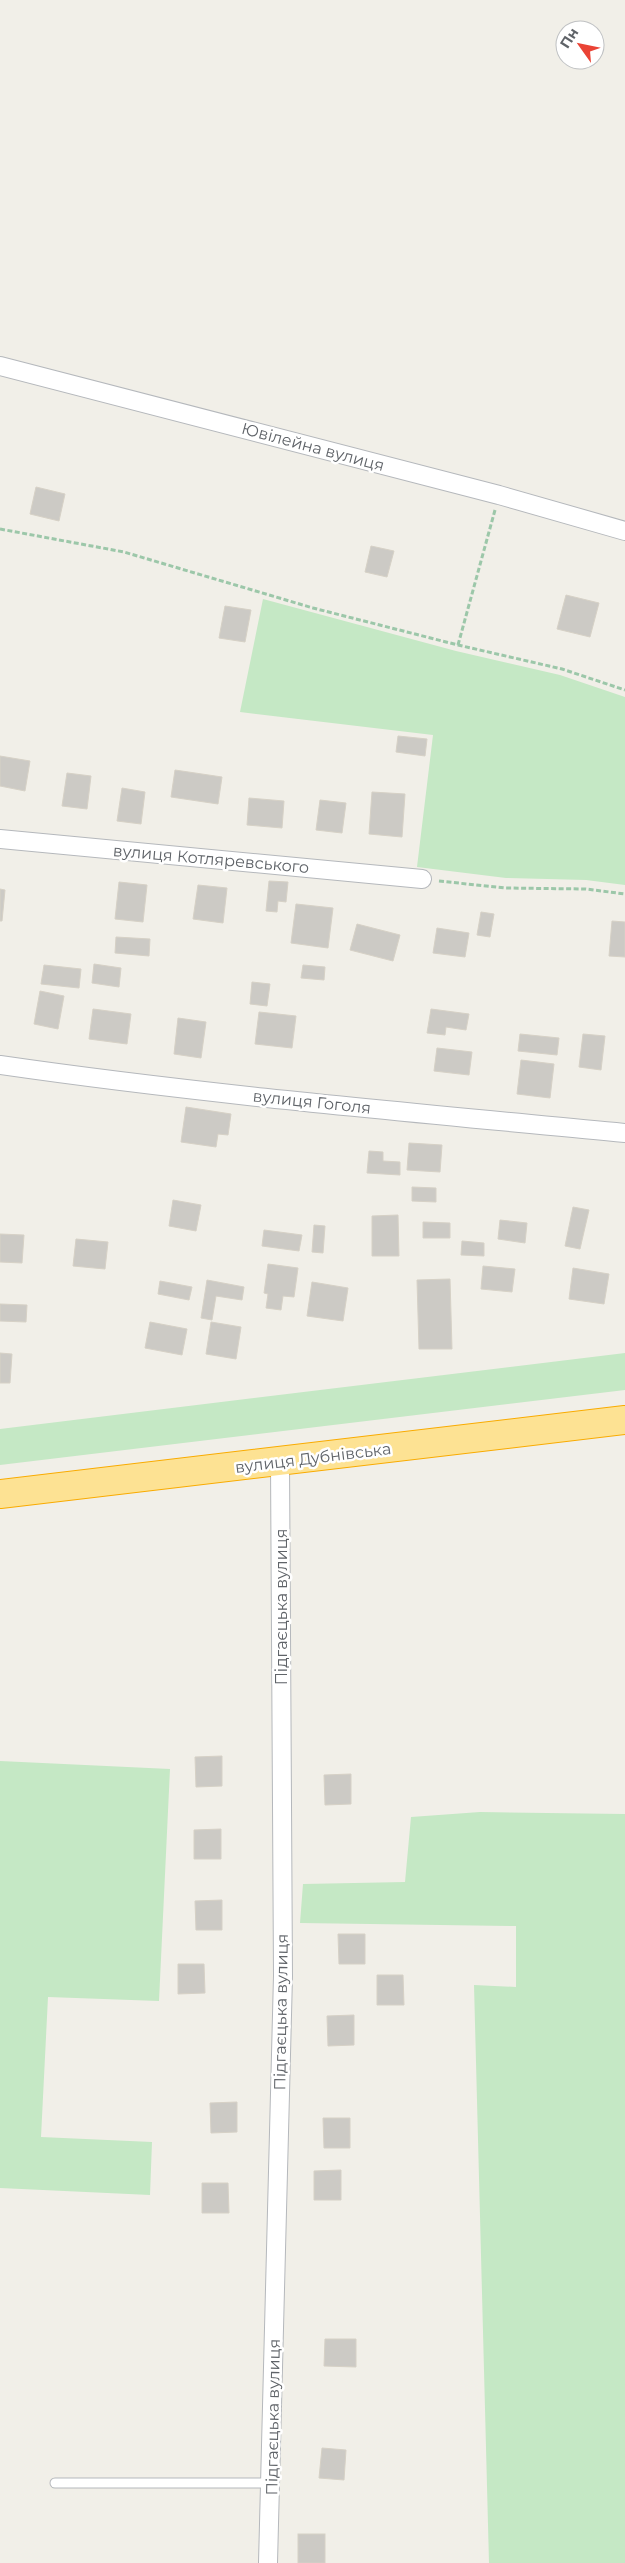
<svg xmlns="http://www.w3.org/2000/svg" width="625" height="2563" viewBox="0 0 625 2563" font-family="Montserrat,sans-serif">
  <rect width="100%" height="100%" fill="#f1efe8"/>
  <g fill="#c5e8c5">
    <path d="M263,599l193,52 104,24 65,22v188l-39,-5 -80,-2 -89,-11 16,-132 -193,-23z"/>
    <path d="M625,1353v37l-625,75v-36z"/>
    <path d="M0,1761l170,8 -11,232 -111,-4 -7,140 111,5 -2,53 -150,-7z"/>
    <path d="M480,1812l145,2v749h-136l-15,-578 42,2v-61l-216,-3 3,-39 102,-2 6,-65z"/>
  </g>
  <g fill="#cccac5" stroke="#d6d1c6">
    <path d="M36,487l29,7 -6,27 -29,-7z"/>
    <path d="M371,546l23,5 -7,26 -22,-5z"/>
    <path d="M566,595l33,8 -9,34 -33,-8z"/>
    <path d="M225,606l26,4 -6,32 -26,-4z"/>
    <path d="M398,736l29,3 -2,17 -29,-4z"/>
    <path d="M0,756l30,5 -5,30 -25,-5z"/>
    <path d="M175,770l47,7 -4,27 -47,-7z"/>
    <path d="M67,773l24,3 -4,33 -25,-3z"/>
    <path d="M122,788l23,4 -4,32 -24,-3z"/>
    <path d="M372,792l33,2 -3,43 -33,-3z"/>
    <path d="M249,798l35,3 -2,27 -35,-3z"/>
    <path d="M320,800l26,3 -4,30 -26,-3z"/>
    <path d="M269,881l19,1 -2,20 -8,-1 -1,11 -11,-1z"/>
    <path d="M119,882l28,3 -4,37 -28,-3z"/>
    <path d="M198,885l29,3 -4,35 -30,-4z"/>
    <path d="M0,889l5,1 -3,31h-2z"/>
    <path d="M296,904l37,4 -5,40 -37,-5z"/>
    <path d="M481,912l13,2 -4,23 -13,-2z"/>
    <path d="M612,921l13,1v35l-16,-1z"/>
    <path d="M357,924l43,11 -7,26 -43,-11z"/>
    <path d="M437,928l32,5 -4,24 -32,-4z"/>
    <path d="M116,937l34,2 -1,17 -34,-3z"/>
    <path d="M94,964l27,4 -2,19 -27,-4z"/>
    <path d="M44,965l37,4 -2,19 -38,-4z"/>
    <path d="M303,965l22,2 -1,13 -23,-2z"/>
    <path d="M252,982l18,2 -3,22 -17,-2z"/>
    <path d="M40,991l24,5 -6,33 -24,-5z"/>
    <path d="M93,1009l38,5 -4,30 -38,-5z"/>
    <path d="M431,1009l38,5 -3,16 -20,-3 -1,8 -18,-2z"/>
    <path d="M259,1012l37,4 -4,32 -37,-4z"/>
    <path d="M178,1018l28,4 -5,36 -27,-4z"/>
    <path d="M520,1034l39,4 -2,17 -39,-4z"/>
    <path d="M583,1034l22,2 -4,34 -22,-3z"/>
    <path d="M437,1048l35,4 -3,23 -35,-4z"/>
    <path d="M521,1060l33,4 -4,34 -33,-4z"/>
    <path d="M186,1107l45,7 -3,21 -10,-1 -2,13 -35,-5z"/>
    <path d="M409,1143l33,2 -2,27 -33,-2z"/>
    <path d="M369,1151l14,1v9l17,1v13l-33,-2z"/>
    <path d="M412,1187l24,1v14l-24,-1z"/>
    <path d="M173,1200l28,5 -5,26 -27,-5z"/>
    <path d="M573,1207l16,3 -9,39 -15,-3z"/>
    <path d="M398,1215l1,41h-27v-40z"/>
    <path d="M500,1220l27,3 -2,20 -27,-4z"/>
    <path d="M423,1222l27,1v15h-27z"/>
    <path d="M314,1225l11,1 -2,27 -11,-1z"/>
    <path d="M264,1230l38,5 -3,16 -37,-5z"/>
    <path d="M0,1234l24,1 -2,28 -22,-1z"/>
    <path d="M76,1239l32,3 -3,27 -32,-3z"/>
    <path d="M462,1241l22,2v13l-23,-1z"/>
    <path d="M268,1264l30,4 -4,29 -11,-1 -2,14 -15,-2 2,-14 -4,-1z"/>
    <path d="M483,1266l32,3 -3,23 -31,-3z"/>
    <path d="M573,1268l36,6 -5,30 -35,-5z"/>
    <path d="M450,1279l2,70h-33l-2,-69z"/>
    <path d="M207,1280l37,7 -2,13 -26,-4 -4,24 -11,-2z"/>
    <path d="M160,1281l32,6 -3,13 -31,-6z"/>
    <path d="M312,1282l36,6 -5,33 -36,-5z"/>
    <path d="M0,1304l27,1 -1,17 -26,-1z"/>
    <path d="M150,1322l37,7 -5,26 -37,-7z"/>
    <path d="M211,1322l30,5 -5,32 -30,-5z"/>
    <path d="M0,1353l12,1 -2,29h-10z"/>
    <path d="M222,1756v30l-26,1 -1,-30z"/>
    <path d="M351,1774v30l-26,1 -1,-30z"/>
    <path d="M221,1829v30h-27v-29z"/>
    <path d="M222,1900v30h-26l-1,-29z"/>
    <path d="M338,1934h27v30h-26z"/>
    <path d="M178,1964h26l1,29 -27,1z"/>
    <path d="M377,1975h26l1,30h-27z"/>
    <path d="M354,2015v30l-26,1 -1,-30z"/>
    <path d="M237,2102v30l-26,1 -1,-30z"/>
    <path d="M323,2118h27v30h-26z"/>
    <path d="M341,2170v30h-27v-29z"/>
    <path d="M202,2183h26l1,30h-27z"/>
    <path d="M325,2339h31v28l-32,-1z"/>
    <path d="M322,2448l24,2 -2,30 -25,-2z"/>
    <rect x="298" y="2534" width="27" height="29"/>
  </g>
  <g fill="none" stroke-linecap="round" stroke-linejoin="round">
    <g stroke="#b5b8bc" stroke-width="11">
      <path id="lane" d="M55,2483h216"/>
    </g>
    <g stroke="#b5b8bc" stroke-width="20">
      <g id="street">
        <path d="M0,366l499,129 126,36"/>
        <path d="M0,839l422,40"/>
        <path d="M0,1065c207,30 417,48 625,68"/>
        <path d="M268,2563l15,-587 -3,-514"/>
      </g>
    </g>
    <g stroke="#f9ab00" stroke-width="30">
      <path id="highway" d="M0,1494l625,-74"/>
    </g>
    <g stroke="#9cc7a9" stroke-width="3" stroke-dasharray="5 2.5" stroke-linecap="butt">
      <path d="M0,529l124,23 189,56 145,37 104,24 63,21"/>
      <path d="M458,645l37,-135"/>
      <path d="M439,881l66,7 81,1 39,5"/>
    </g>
    <use href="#lane" stroke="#fff" stroke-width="9"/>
    <use href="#street" stroke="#fff" stroke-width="18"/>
    <use href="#highway" stroke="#fde293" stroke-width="28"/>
  </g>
  <g text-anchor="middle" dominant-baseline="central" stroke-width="5" stroke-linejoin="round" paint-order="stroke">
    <g font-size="16" fill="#5f6368" stroke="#fff">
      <text transform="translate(313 447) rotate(15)">Ювілейна вулиця</text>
      <text transform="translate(211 859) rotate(5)">вулиця Котляревського</text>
      <text transform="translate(312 1102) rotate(6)">вулиця Гоголя</text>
      <text transform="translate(313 1458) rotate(-7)">вулиця Дубнівська</text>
      <text transform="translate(281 1607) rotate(-90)">Підгаєцька вулиця</text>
      <text transform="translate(281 2012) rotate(-89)">Підгаєцька вулиця</text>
      <text transform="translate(273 2417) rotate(-89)">Підгаєцька вулиця</text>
    </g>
  </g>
  <g transform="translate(580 45) rotate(303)"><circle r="24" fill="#ffffff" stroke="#bfc1c3"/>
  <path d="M0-4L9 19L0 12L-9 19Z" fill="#ea4335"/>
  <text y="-8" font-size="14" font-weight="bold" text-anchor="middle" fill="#5f6368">Пн</text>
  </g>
</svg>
